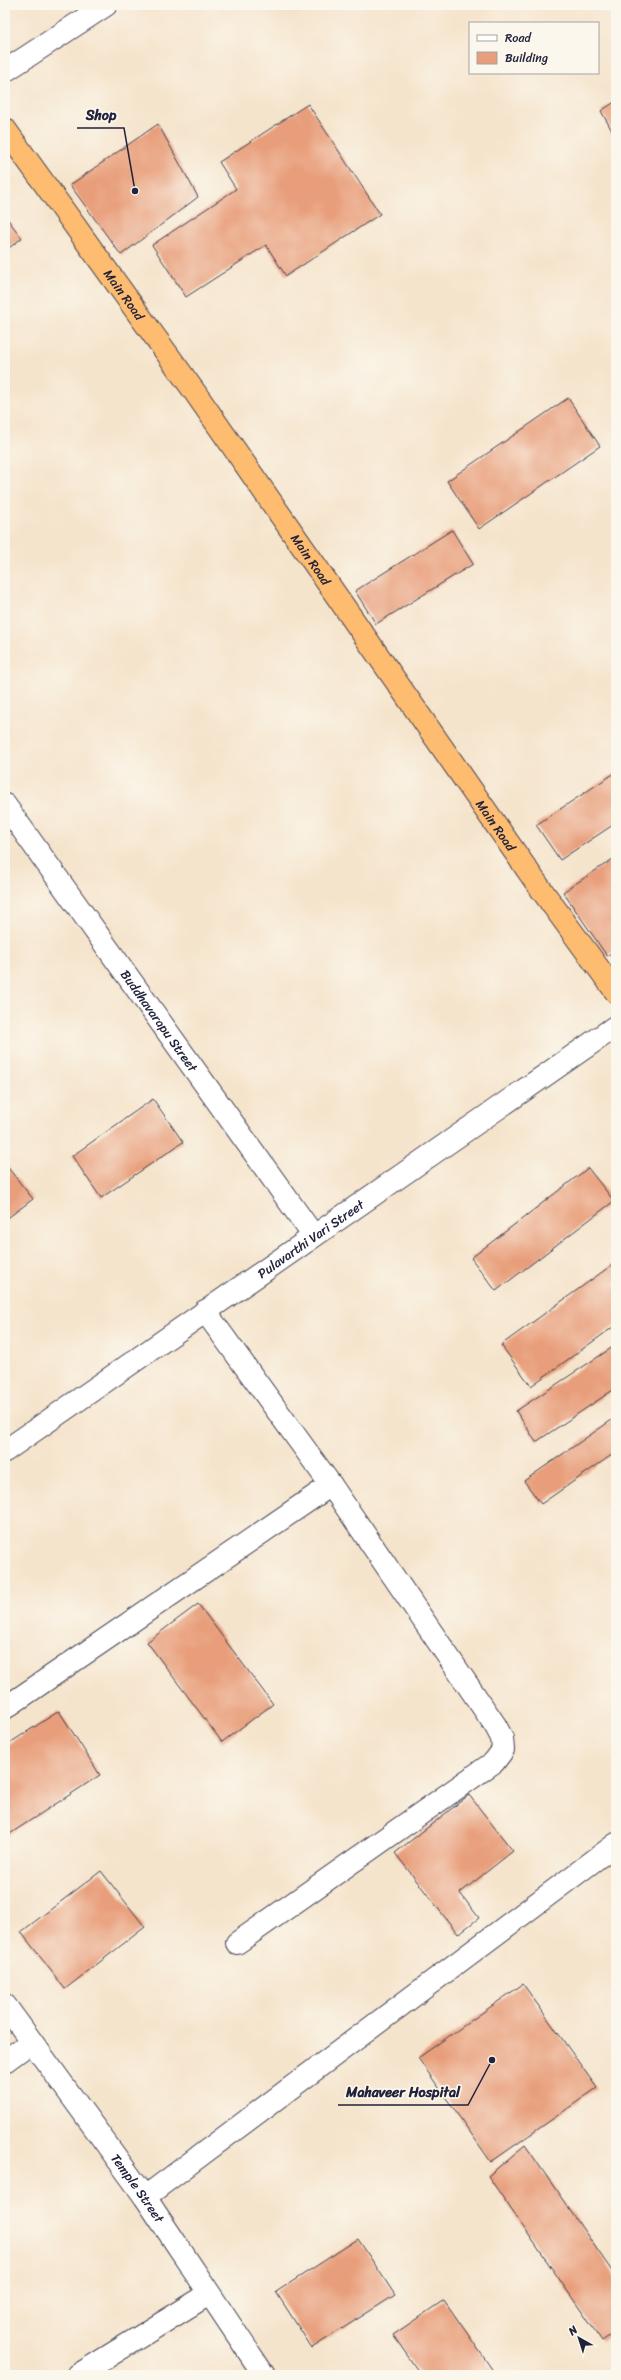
<svg xmlns="http://www.w3.org/2000/svg" width="621" height="2380" viewBox="0 0 621 2380" font-family="Sriracha,sans-serif">
  <rect width="100%" height="100%" fill="#fbf7ec"/>
  <filter id="ink" filterUnits="userSpaceOnUse"><feTurbulence type="fractalNoise" baseFrequency=".025" numOctaves="2"/><feDisplacementMap in="SourceGraphic" scale="8" xChannelSelector="R" yChannelSelector="G"/><feConvolveMatrix kernelMatrix="1 2 1 2 8 2 1 2 1" color-interpolation-filters="sRGB"/></filter>
  <filter id="wash" filterUnits="userSpaceOnUse"><feTurbulence type="fractalNoise" baseFrequency=".012" numOctaves="4" result="noise"/><feDisplacementMap in="SourceGraphic" scale="16" xChannelSelector="R" yChannelSelector="G"/><feGaussianBlur stdDeviation="0.9" result="paint"/><feColorMatrix in="noise" values="0 0 0 0 0 0 0 0 0 0 0 0 0 0 0 0 0 1.4 0 .05"/><feComposite in="paint" operator="in"/></filter>
  <g filter="url(#wash)">
    <rect width="100%" height="100%" fill="#f5e4cc"/>
    <g id="blocks">
      <g fill="#e89e7a">
        <path d="M616,101v37l-15,-27z"/>
        <path d="M308,104l72,110 -94,62 -20,-31 -80,52 -34,-52 84,-56 -17,-27z"/>
        <path d="M158,124l40,73 -77,58 -51,-70z"/>
        <path d="M5,216l17,22 -17,13z"/>
        <path d="M568,398l32,48 -121,83 -32,-48z"/>
        <path d="M452,530l21,34 -97,60 -21,-33z"/>
        <path d="M616,772v51l-56,37 -24,-35z"/>
        <path d="M616,857v92l-9,7 -44,-64z"/>
        <path d="M153,1099l30,43 -82,56 -29,-42z"/>
        <path d="M5,1164l28,35 -28,21z"/>
        <path d="M588,1168l26,33 -118,90 -25,-33z"/>
        <path d="M616,1262v63l-85,61 -30,-41z"/>
        <path d="M616,1345v43l-80,54 -20,-31z"/>
        <path d="M616,1417v35l-75,52 -17,-23z"/>
        <path d="M198,1604l75,100 -51,38 -75,-100z"/>
        <path d="M59,1711l41,64 -95,62v-91z"/>
        <path d="M469,1795l44,56 -53,42 19,25 -21,16 -63,-81z"/>
        <path d="M101,1871l44,56 -80,62 -44,-57z"/>
        <path d="M523,1984l74,104 -106,74 -73,-104z"/>
        <path d="M525,2145l91,132v54l-14,10 -114,-165z"/>
        <path d="M358,2239l37,56 -83,53 -36,-56z"/>
        <path d="M444,2300l52,75h-75l-28,-40z"/>
      </g>
    </g>
  </g>
  <g filter="url(#ink)">
    <use href="#blocks" fill-opacity="0" stroke="#423f51" stroke-width="1"/>
    <g fill="none" stroke-linecap="round" stroke-linejoin="round">
      <g stroke="#423f51" stroke-width="24">
        <g id="minor">
          <path d="M5,71l101,-66"/>
          <path id="s1" d="M5,805l308,430"/>
          <path d="M205,1311l126,174 164,240 7,13 1,12 -9,12 -257,181"/>
          <path id="s2" d="M5,1451l611,-425"/>
          <path d="M5,1708l326,-223"/>
          <path id="s3" d="M5,2005l140,192 119,178"/>
          <path d="M5,2061l26,-19"/>
          <path d="M145,2197l471,-353"/>
          <path d="M78,2375l131,-81"/>
        </g>
      </g>
      <g stroke="#423f51" stroke-width="24">
        <g id="highway">
          <path id="s4" d="M5,129l189,262 341,490 81,111"/>
        </g>
      </g>
      <use href="#minor" stroke="#fff" stroke-width="22"/>
      <use href="#highway" stroke="#fdbc6f" stroke-width="22"/>
    </g>
  </g>
  <g text-anchor="middle" dominant-baseline="central" stroke-width="3.5" stroke-linejoin="round" paint-order="stroke">
    <g font-size="13" fill="#22223b" stroke="#fbf7ec">
      <text stroke="none"><textPath href="#s4" startOffset="204">Main Road</textPath></text>
      <text stroke="none"><textPath href="#s4" startOffset="528">Main Road</textPath></text>
      <text stroke="none"><textPath href="#s4" startOffset="852">Main Road</textPath></text>
      <text stroke="none"><textPath href="#s1" startOffset="265">Buddhavarapu Street</textPath></text>
      <text stroke="none"><textPath href="#s2" startOffset="372">Pulavarthi Vari Street</textPath></text>
      <text stroke="none"><textPath href="#s3" startOffset="226">Temple Street</textPath></text>
    </g>
  </g>
  <path fill="none" stroke="#22223b" stroke-width="1.5" d="M135 191L124 128H77M492 2060L468 2105H338"/>
  <g fill="#22223b" stroke="#fbf7ec" stroke-width="1.5">
    <circle cx="135" cy="191" r="4"/>
    <circle cx="492" cy="2060" r="4"/>
  </g>
  <g font-size="14" text-anchor="middle" font-weight="bold" fill="#22223b" stroke="#fbf7ec" stroke-width="3.5" stroke-linejoin="round" paint-order="stroke">
    <text x="101" y="120">Shop</text>
    <text x="403" y="2097">Mahaveer Hospital</text>
  </g>
  <rect width="621" height="2380" fill="none" stroke="#fbf7ec" stroke-width="20"/>
  <rect x="469" y="22" width="130" height="52" fill="#fbf7ec" stroke="#a4a2a5"/>
  <rect x="477" y="35" width="20" height="6" fill="#ffffff" stroke="#a4a2a5"/>
  <text x="505" y="42" font-size="12" fill="#22223b">Road</text>
  <rect x="477" y="52" width="20" height="12" fill="#e89e7a" stroke="#a4a2a5"/>
  <text x="505" y="62" font-size="12" fill="#22223b">Building</text>
  <g transform="translate(579 2338) rotate(321)" stroke="#fbf7ec" stroke-width="3" paint-order="stroke">
  <path d="M0-3L7 15L0 10L-7 15Z" fill="#22223b"/>
  <text y="-6" font-size="11" font-weight="bold" text-anchor="middle" fill="#22223b">N</text>
  </g>
</svg>
